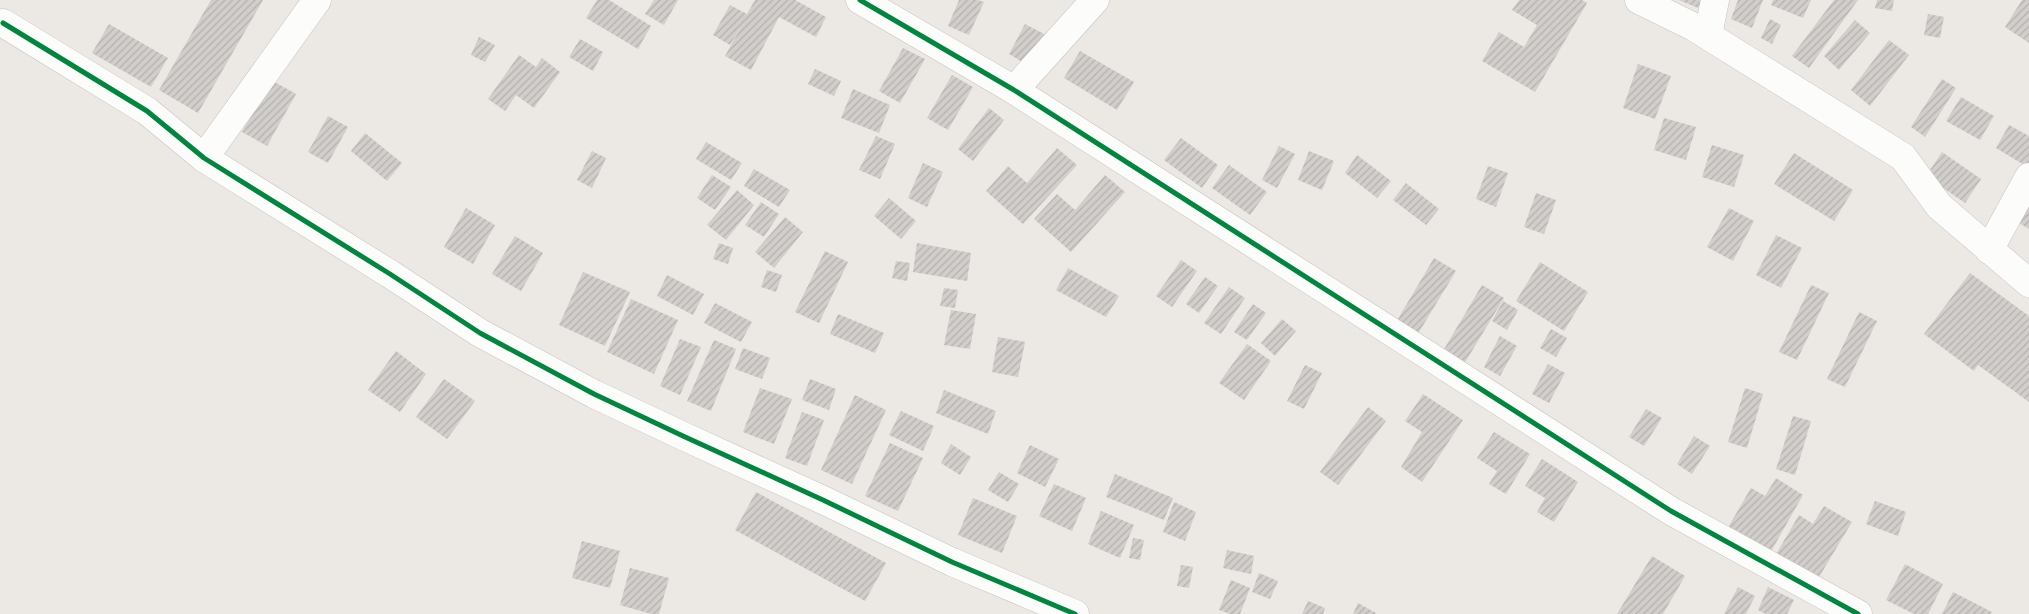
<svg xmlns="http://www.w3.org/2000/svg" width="2029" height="614" viewBox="0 0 2029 614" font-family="'Sofia Sans Condensed',sans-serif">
  <defs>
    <pattern id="building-hatch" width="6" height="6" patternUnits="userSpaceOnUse" patternTransform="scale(1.25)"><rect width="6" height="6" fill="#d1cecb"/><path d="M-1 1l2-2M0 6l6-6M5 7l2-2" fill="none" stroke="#b4b1af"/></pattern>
  </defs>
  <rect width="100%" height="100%" fill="#ece8e4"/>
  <g fill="url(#building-hatch)">
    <path d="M211,0h52l-65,113 -39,-23z"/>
    <path d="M597,0h12l42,26 -13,23 -52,-31z"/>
    <path d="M654,0h24l-14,25 -19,-11z"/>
    <path d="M755,0h40l31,17 -10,20 -37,-20 -28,53 -26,-14 18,-33 -13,22 -17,-10 17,-30 17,9z"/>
    <path d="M959,0h19l6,2 -15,33 -21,-9z"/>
    <path d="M1519,0h63l5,3 -52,89 -53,-31 17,-29 25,15 13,-22 -25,-15z"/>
    <path d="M1679,0h23l-4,8z"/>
    <path d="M1738,0h25l-11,28 -21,-9z"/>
    <path d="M1773,0h38l-8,18 -32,-13z"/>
    <path d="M1834,0h24l-49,68 -17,-12z"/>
    <path d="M1877,0h17l-2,11 -17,-3z"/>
    <path d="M2022,0h7v43l-24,-16z"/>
    <path d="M1928,14l16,3 -4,21 -16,-3z"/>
    <path d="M1770,19l11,6 -9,19 -11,-6z"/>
    <path d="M1855,20l15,13 -31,37 -15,-14z"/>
    <path d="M109,24l59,34 -17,29 -59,-34z"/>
    <path d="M1025,24l23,12 -17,31 -22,-13z"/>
    <path d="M479,37l16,8 -10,17 -14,-7z"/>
    <path d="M580,39l23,13 -10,19 -24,-14z"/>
    <path d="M1889,40l20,15 -39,51 -19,-16z"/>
    <path d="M903,48l22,11 -25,44 -21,-12z"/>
    <path d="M1080,51l54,31 -17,28 -53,-32z"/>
    <path d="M519,55l17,12 6,-9 18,14 -26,36 -18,-13 -11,16 -17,-12z"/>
    <path d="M1638,64l33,12 -16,43 -32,-11z"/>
    <path d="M815,69l26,12 -7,15 -26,-12z"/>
    <path d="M952,75l21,12 -25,43 -21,-12z"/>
    <path d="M1942,79l14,9 -31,49 -14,-10z"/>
    <path d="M271,80l25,14 -29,52 -25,-14z"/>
    <path d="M853,89l37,16 -11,28 -38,-15z"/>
    <path d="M1961,97l33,19 -14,24 -34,-19z"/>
    <path d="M989,108l15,12 -31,41 -15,-12z"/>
    <path d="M328,116l20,11 -20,36 -20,-11z"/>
    <path d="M1664,118l32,9 -10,33 -32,-10z"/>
    <path d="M2009,125l20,11v32l-33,-20z"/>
    <path d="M365,133l37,30 -15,18 -36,-30z"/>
    <path d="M876,136l19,8 -15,35 -21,-9z"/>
    <path d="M1181,138l37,27 -16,23 -38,-28z"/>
    <path d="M706,142l36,21 -11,17 -35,-21z"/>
    <path d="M1712,145l32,10 -10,32 -32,-10z"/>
    <path d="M1279,146l16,8 -18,34 -15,-8z"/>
    <path d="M1057,148l20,17 -54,59 -37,-33 22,-25 19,17z"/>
    <path d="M592,151l14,7 -14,30 -15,-8z"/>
    <path d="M1309,151l25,10 -12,29 -24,-10z"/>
    <path d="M1942,152l39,27 -16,24 -39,-27z"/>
    <path d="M1794,153l59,37 -19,31 -60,-37z"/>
    <path d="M1357,155l34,26 -14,17 -32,-25z"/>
    <path d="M923,163l20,9 -16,35 -19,-9z"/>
    <path d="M1229,165l38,27 -17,23 -38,-27z"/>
    <path d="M1488,166l20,7 -12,34 -20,-8z"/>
    <path d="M754,169l36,21 -11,17 -35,-21z"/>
    <path d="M712,175l19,12 -16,23 -18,-12z"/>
    <path d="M1105,175l20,17 -54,60 -37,-33 23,-25 18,16z"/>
    <path d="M1406,183l33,26 -13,16 -33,-25z"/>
    <path d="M2029,186v43l-19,-11z"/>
    <path d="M737,190l17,15 -28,35 -19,-15z"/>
    <path d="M1536,193l20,7 -12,34 -20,-7z"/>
    <path d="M889,198l27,23 -15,18 -27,-23z"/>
    <path d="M761,202l18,12 -15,23 -19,-12z"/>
    <path d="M466,208l29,17 -22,39 -29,-17z"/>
    <path d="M1729,208l25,13 -21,40 -26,-14z"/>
    <path d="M785,217l18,15 -29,36 -19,-16z"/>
    <path d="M1776,235l26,13 -21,40 -25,-13z"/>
    <path d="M515,236l28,17 -22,38 -29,-17z"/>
    <path d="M719,243l14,5 -5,16 -15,-5z"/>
    <path d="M917,243l54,10 -4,28 -54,-9z"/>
    <path d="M825,251l23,11 -29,61 -24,-11z"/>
    <path d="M1434,258l22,13 -40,66 -21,-13z"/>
    <path d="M1181,260l16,11 -25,36 -16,-11z"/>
    <path d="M896,261l14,2 -3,18 -15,-3z"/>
    <path d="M1540,262l48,30 -24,39 -48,-30z"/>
    <path d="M1068,268l51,28 -13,21 -50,-27z"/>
    <path d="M767,270l15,5 -6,17 -15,-5z"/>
    <path d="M583,272l47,20 -25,54 -46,-21z"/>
    <path d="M1970,273l59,43v86l-51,-37 -4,6 -50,-37z"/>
    <path d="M667,275l37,19 -11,21 -36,-19z"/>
    <path d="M1205,277l13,9 -19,27 -13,-9z"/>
    <path d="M1482,285l22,13 -40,66 -21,-13z"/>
    <path d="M1811,285l18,8 -32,67 -18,-8z"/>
    <path d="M1229,287l16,11 -24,36 -17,-11z"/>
    <path d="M944,288l14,2 -3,18 -15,-2z"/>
    <path d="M631,299l47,21 -24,54 -47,-22z"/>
    <path d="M1503,301l15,9 -11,20 -15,-9z"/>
    <path d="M715,303l37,19 -11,20 -37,-19z"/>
    <path d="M1253,304l13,9 -19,27 -13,-8z"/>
    <path d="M951,310l25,4 -6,35 -26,-4z"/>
    <path d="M1859,312l18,9 -32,66 -18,-8z"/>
    <path d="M838,314l46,19 -9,20 -45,-19z"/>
    <path d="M1282,319l14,12 -21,25 -14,-13z"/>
    <path d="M1551,329l16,9 -11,19 -16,-9z"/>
    <path d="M1500,336l17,10 -17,30 -16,-9z"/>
    <path d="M998,337l27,5 -7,35 -26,-5z"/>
    <path d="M680,339l21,8 -21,48 -20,-9z"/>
    <path d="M714,340l22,9 -25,62 -24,-10z"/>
    <path d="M1247,344l24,17 -27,39 -25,-17z"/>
    <path d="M743,348l27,10 -8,21 -27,-10z"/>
    <path d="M396,351l30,23 -26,38 -32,-22z"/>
    <path d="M1548,364l17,9 -16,30 -17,-9z"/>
    <path d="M1305,365l17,8 -18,36 -17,-8z"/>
    <path d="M444,379l31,22 -28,38 -31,-22z"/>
    <path d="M810,379l26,10 -7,21 -27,-10z"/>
    <path d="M760,388l32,11 -18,45 -31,-12z"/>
    <path d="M1745,388l18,6 -16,54 -19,-6z"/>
    <path d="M944,390l52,21 -8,23 -52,-21z"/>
    <path d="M1423,394l40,26 -41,62 -21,-15 21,-35 -17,-11z"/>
    <path d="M855,395l31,15 -34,74 -31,-14z"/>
    <path d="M1368,407l18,14 -48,64 -18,-13z"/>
    <path d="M1646,409l16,9 -18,28 -15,-9z"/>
    <path d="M901,411l33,15 -11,25 -34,-16z"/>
    <path d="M802,412l22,8 -17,46 -22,-8z"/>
    <path d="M1793,416l18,5 -16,54 -19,-6z"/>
    <path d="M1494,432l36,22 -24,40 -17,-10 8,-13 -20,-13z"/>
    <path d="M1694,436l16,10 -18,28 -15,-10z"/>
    <path d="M890,443l33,15 -25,53 -33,-15z"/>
    <path d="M951,444l20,13 -11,18 -19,-12z"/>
    <path d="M1030,445l29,14 -14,28 -28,-14z"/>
    <path d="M1542,459l36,23 -24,40 -17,-10 8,-14 -20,-12z"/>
    <path d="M999,472l20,12 -11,18 -20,-12z"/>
    <path d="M1115,474l58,24 -9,22 -58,-23z"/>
    <path d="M1776,478l27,17 -34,60 -43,-24 25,-43 14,8z"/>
    <path d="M1054,484l32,14 -14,33 -33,-15z"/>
    <path d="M756,492l130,71 -21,38 -130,-71z"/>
    <path d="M973,498l44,18 -15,37 -44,-18z"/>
    <path d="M1875,501l31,11 -8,24 -32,-12z"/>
    <path d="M1174,502l22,10 -11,29 -22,-9z"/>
    <path d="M1824,506l28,16 -36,60 -42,-24 25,-43 14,9z"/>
    <path d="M1101,511l33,14 -14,33 -32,-14z"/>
    <path d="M1133,538l11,2 -4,20 -11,-2z"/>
    <path d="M582,541l38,10 -10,37 -38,-10z"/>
    <path d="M1227,550l27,6 -3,18 -28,-6z"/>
    <path d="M1652,556l33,20 -22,38h-46z"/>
    <path d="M1905,564l38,20 -15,30h-14l-28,-14z"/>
    <path d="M1181,565l12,2 -4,21 -12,-2z"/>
    <path d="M630,568l39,10 -10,36h-8l-31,-9z"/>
    <path d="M1259,573l19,8 -8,18 -18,-7z"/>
    <path d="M1231,580l19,8 -10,26h-10l-11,-4z"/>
    <path d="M1738,587l17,9 -9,18h-22z"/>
    <path d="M1768,587l26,13 -7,14h-21l-8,-4z"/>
    <path d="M1953,592l39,20 -2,2h-48z"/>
    <path d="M1308,601l17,7 -2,6h-21z"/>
    <path d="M1358,603l18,10 -1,1h-22z"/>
  </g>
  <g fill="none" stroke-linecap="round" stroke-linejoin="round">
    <g stroke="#c5c4c5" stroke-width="29">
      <g id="street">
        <path d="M860,0l154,90 657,421 187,103"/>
        <path d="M1639,0l55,27 209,130 36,49 90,77"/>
        <path d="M3,23l144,88 57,47 186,116 90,59 114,61 89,42 140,64 129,62 123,52"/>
        <path d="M1708,35l7,-35"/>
        <path d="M1014,90l81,-90"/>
        <path d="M204,158l113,-158"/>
        <path d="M1989,250l40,-73"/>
      </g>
    </g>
    <use href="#street" stroke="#fcfcfb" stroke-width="28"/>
    <g stroke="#fff" stroke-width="8">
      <g id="cycleway">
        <path d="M860,0l154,90 657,421 187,103"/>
        <path d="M3,23l144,88 57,47 186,116 90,59 114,61 89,42 140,64 129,62 123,52"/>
      </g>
    </g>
    <use href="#cycleway" stroke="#00873e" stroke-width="5"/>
  </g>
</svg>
